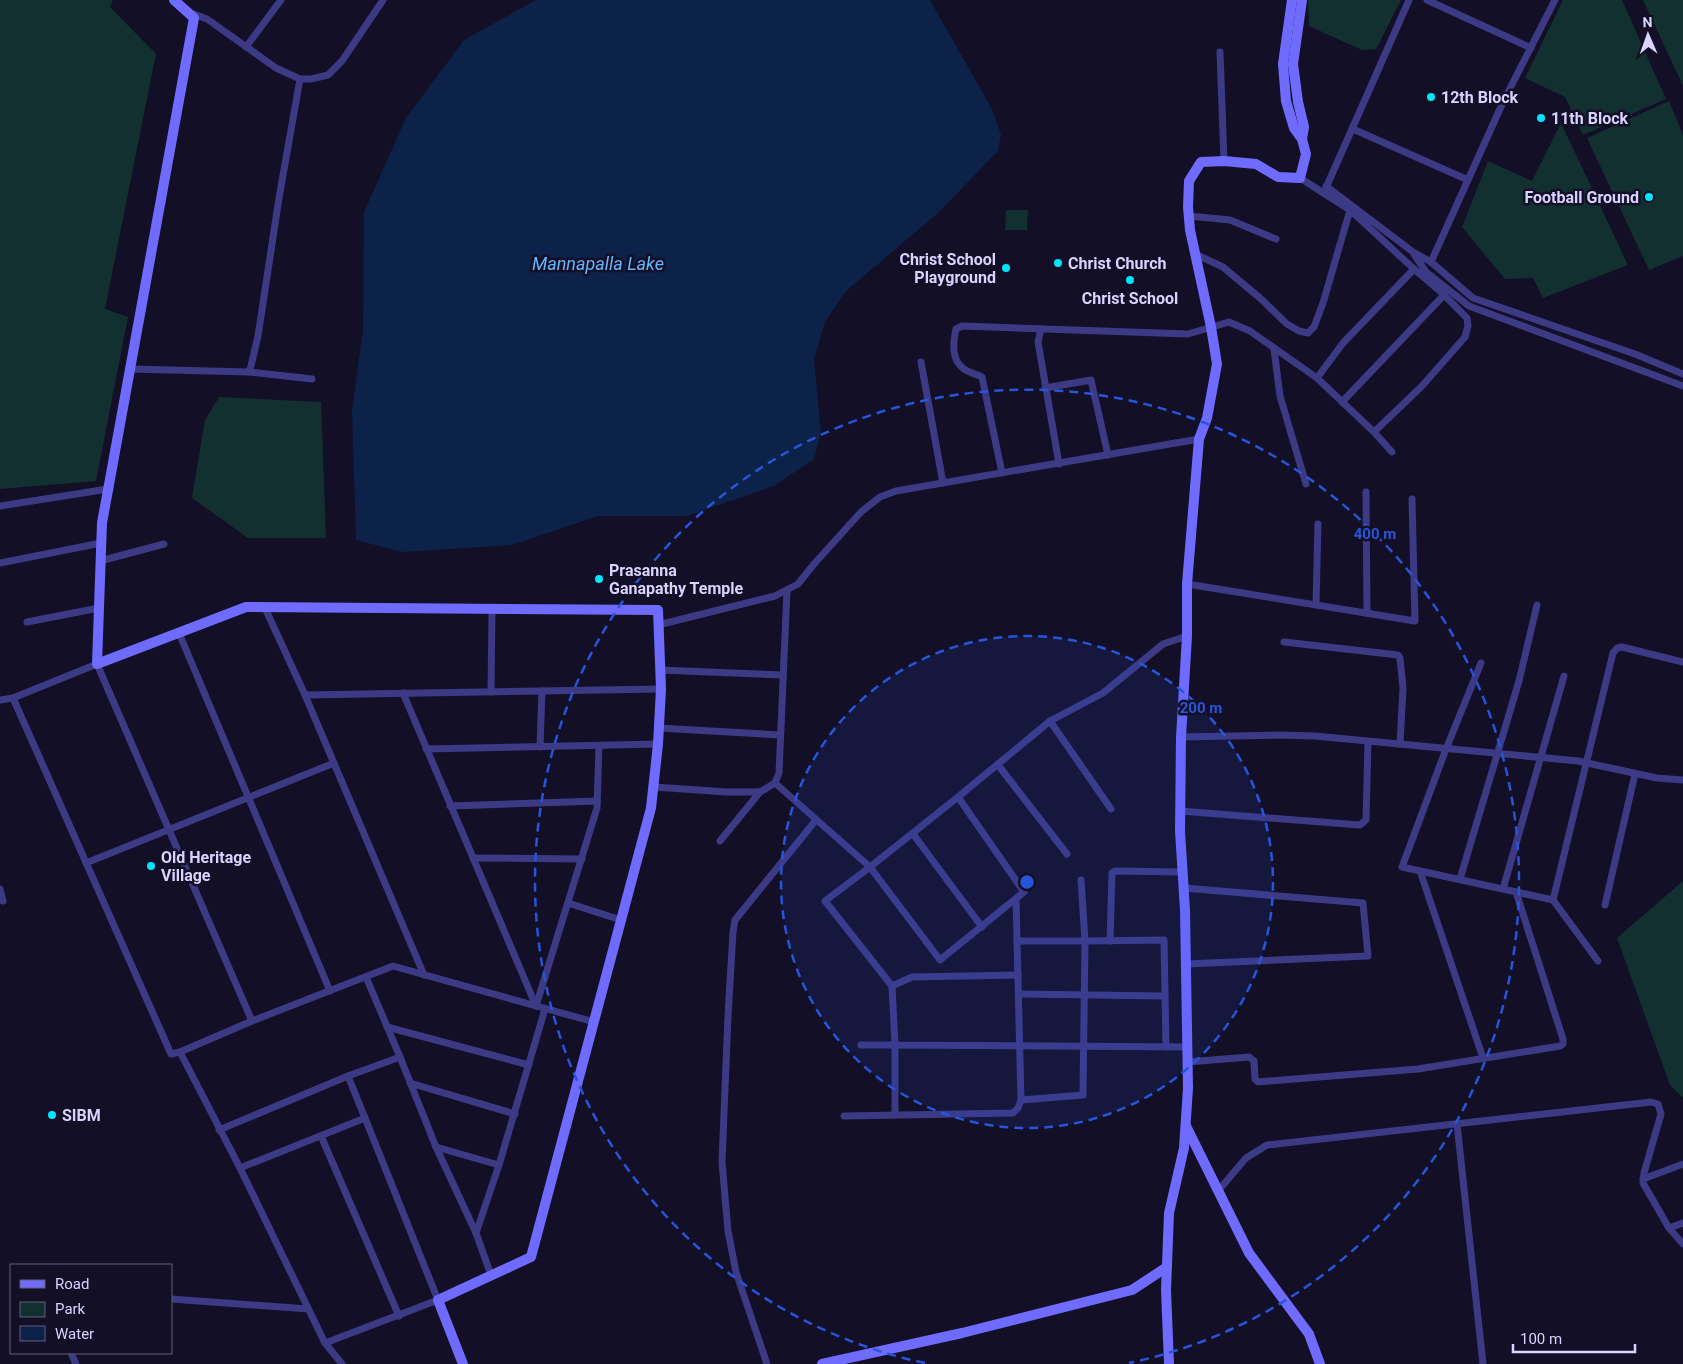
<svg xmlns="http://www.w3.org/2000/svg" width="1683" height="1364" viewBox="0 0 1683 1364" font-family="Roboto,sans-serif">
  <rect width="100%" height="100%" fill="#130f26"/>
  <g fill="#12302f">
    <path d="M0,0h113l-3,7 46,47 -51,255 23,8 -32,164 -96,8z"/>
    <path d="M1308,0h93l-25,49 -14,1 -53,-24z"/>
    <path d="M1563,0h59l44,99 -83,36 -18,-38 -40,-19z"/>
    <path d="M1643,0h40v86z"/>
    <path d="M1669,101l14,34v121l-34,14 -62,-132z"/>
    <path d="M1561,123l67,142 -85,33 -10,-20 -28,1 -43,-52 26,-66 44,20z"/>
    <path d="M1006,210h22l-1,20h-22z"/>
    <path d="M219,397l102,5 5,136h-78l-56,-40 13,-78z"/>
    <path d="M1683,881v217l-13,-13 -53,-147z"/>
  </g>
  <path fill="#0c2248" d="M536,0h394l62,109 9,25 -3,17 -61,63 -91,77 -21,31 -11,37 7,74 -7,26 -40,27 -87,30h-89l-86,29 -110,7 -46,-12 -4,-130 11,-80 1,-118 42,-94 58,-78z"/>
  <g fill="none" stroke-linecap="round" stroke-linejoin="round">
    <g stroke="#3d3a85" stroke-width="7">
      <path d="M1427,0l104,48"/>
      <path d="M191,13l16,6 69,49 24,11h11l17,-4 14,-14 41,-61"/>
      <path d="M246,47l35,-47"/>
      <path d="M1220,52l4,109"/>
      <path d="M1353,129l115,51"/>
      <path d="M1326,186l87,66 18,10 42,36 162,56 48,20"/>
      <path d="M1325,190l84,-190"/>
      <path d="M1189,216l41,4 46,19"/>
      <path d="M1195,254l28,13 37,31 27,26 12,7 9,2 6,-6 9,-24 27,-93"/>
      <path d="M1414,254l12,18 43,34 214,80"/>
      <path d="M1431,262l73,-162 51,-100"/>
      <path d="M1041,329l-3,13 21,122"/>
      <path d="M1274,349l6,47 26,88"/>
      <path d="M921,362l22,121"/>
      <path d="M130,369l119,3 2,-6 7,-30 21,-138 21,-119"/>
      <path d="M249,372l63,7"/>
      <path d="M1317,378l26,-35 71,-74"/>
      <path d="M1045,388l46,-8 17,75"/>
      <path d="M1342,402l102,-107"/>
      <path d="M1374,432l18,20"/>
      <path d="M1002,473l-20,-96c-5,-3 -13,-4 -18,-8 -13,-9 -11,-26 -8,-40l6,-3 226,8 41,-12 21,9 67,47 57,54 48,-46 43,-49 3,-11 -1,-8 -27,-27 -26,-22 -64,-59 -50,-32"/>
      <path d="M1366,492l1,121"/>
      <path d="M0,506l108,-17"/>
      <path d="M100,561l64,-17"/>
      <path d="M0,563l101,-20"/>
      <path d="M1187,584l228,37 -3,-122"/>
      <path d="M1316,605l2,-81"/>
      <path d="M265,608l40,87 119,280"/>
      <path d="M27,622l72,-14"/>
      <path d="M658,625l117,-29 23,-12 16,-20 47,-52 19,-15 16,-6 303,-52"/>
      <path d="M179,633l151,358"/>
      <path d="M1284,642l114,13 2,3 3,30 -3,56"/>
      <path d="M1481,663l-35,86 -44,118 151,33 60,-247 4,-5 5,-1 61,15"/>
      <path d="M660,670l123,5"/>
      <path d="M491,692l1,-83"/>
      <path d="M403,693l133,313"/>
      <path d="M305,695l356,-6"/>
      <path d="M0,700l13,-2"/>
      <path d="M1050,721l61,88"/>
      <path d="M659,728l121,7"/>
      <path d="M1181,737l98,-2 36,1 263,25 79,17 26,2"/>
      <path d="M540,747l2,-56"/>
      <path d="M426,749l232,-5"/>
      <path d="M998,765l69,89"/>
      <path d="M775,783l95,84 -45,34 67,85 3,59 293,2"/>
      <path d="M654,787l73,5h33l15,-9 4,-10 8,-183"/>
      <path d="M958,797l-88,70 70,93 84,-68 -66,-95 92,-76 53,-28 60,-49 24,-8"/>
      <path d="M450,806l147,-5"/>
      <path d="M1180,811l180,14 6,-5 2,-78"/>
      <path d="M913,834l69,93"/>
      <path d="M720,841l40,-49"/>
      <path d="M473,858l109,1"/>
      <path d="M86,863l248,-100"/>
      <path d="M1420,871l63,187"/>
      <path d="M1460,879l59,-198 18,-76"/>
      <path d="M1184,888l179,15 5,53 -181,8"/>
      <path d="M0,889l3,12"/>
      <path d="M1503,889l61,-213"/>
      <path d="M1016,899l5,201 62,-5 2,-154 79,-1 2,107"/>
      <path d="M1553,900l45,61"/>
      <path d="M568,903l53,17"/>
      <path d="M1605,905l30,-131"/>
      <path d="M1017,941h68l-4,-61"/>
      <path d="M1110,941l2,-68 3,-2 68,1"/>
      <path d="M892,986l20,-9 106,-2"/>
      <path d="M1019,994l146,2"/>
      <path d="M536,1006l61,-198 2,-62"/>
      <path d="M252,1021l-72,31 -9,2 -158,-356 84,-34 155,357 141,-55 201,56"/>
      <path d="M387,1027l142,38"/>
      <path d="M861,1045h34v70"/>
      <path d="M180,1052l60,116 85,175 113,-43 -73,-182"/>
      <path d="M400,1057l36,90 40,86 15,42"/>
      <path d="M1188,1062l61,-5 5,4 1,18 3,3 160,-13 142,-23 3,-2v-5l-47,-147"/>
      <path d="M410,1083l105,31"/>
      <path d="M844,1116l169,-3 5,-5 3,-8"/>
      <path d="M1457,1124l26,240"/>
      <path d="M219,1130l129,-54"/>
      <path d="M321,1136l78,180"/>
      <path d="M436,1147l63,18"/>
      <path d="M240,1168l125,-50 -17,-42 52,-19 -34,-80"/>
      <path d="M1643,1179l40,-15"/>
      <path d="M1218,1191l28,-33 21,-13 384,-43 7,2 3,10 -17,59 -1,10 26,45 14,16"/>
      <path d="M1669,1228l14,-5"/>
      <path d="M476,1233l23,-68 46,-156"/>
      <path d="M171,1299l137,10"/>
      <path d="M325,1343l17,21"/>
      <path d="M71,1353l5,11"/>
      <path d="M767,1364l-31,-92 -8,-41 -6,-69 6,-146 5,-84 2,-12 81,-100"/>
    </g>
    <g stroke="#6f6bff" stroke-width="10">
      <path d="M174,0l20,18 -92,505 -5,141 149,-57 412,3 3,79 -3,55 -7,64 -120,449 -93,43 25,64"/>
      <path d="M1302,139l2,-12 -6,-25 -5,-38 9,-64"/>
      <path d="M1186,1126l63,127 60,81 11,30"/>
      <path d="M822,1364l140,-31 170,-43 35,-23"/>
      <path d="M1169,1364l-3,-74 3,-77 15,-65 4,-60 -3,-178 -5,-79 1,-94 6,-101v-52l12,-145 8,-21 10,-54 -6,-37 -21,-97 -2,-23 1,-26 12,-19 23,-1 32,3 22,13 22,1 6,-24 -4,-15 -8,-11 -8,-27 -3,-37 9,-64"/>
    </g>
  </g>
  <circle cx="1027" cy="882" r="246" fill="#2655da" fill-opacity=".12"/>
  <g fill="none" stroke="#2655da" stroke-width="2.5" stroke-dasharray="9 6">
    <circle cx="1027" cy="882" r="246"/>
    <path d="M925 1363A492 492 0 1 1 1129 1363"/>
  </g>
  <g fill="#00e5ff" stroke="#130f26" stroke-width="2">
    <circle cx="1431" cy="97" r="5"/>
    <circle cx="1541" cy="118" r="5"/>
    <circle cx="1649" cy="197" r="5"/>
    <circle cx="1058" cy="263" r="5"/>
    <circle cx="1006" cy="268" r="5"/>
    <circle cx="1130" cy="280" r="5"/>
    <circle cx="599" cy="579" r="5"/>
    <circle cx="151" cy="866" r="5"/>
    <circle cx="52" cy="1115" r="5"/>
  </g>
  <g text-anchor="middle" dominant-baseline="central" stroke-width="5" stroke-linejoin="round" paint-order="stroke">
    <g font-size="16" font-weight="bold" fill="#d9d4ff" stroke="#130f26" text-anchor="start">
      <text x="1441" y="97">12th Block</text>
      <text x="1551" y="118">11th Block</text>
      <text x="1639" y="197" text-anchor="end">Football Ground</text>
      <text x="996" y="259" text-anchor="end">Christ School<tspan x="996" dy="18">Playground</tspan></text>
      <text x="1068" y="263">Christ Church</text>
      <text x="1130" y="298" text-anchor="middle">Christ School</text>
      <text x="609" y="570">Prasanna<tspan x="609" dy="18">Ganapathy Temple</tspan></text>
      <text x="161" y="857">Old Heritage<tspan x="161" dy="18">Village</tspan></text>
      <text x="62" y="1115">SIBM</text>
    </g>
    <g font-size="18" font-style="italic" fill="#62b6ff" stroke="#130f26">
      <text x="598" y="263">Mannapalla Lake</text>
    </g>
  </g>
  <circle cx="1027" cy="882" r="8" fill="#2655da" stroke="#130f26" stroke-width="2.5"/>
  <g font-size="15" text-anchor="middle" font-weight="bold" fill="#2655da" stroke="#130f26" stroke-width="5" stroke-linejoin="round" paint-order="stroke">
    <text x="1375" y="539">400 m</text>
    <text x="1201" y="713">200 m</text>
  </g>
  <rect x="10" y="1264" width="162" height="90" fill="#130f26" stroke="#625e7d"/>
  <rect x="20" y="1280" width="25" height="8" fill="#6f6bff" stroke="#625e7d"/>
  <text x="55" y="1289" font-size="15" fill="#d9d4ff">Road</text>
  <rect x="20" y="1302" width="25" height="15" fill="#12302f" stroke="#625e7d"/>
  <text x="55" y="1314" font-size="15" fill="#d9d4ff">Park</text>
  <rect x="20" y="1326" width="25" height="15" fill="#0c2248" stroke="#625e7d"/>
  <text x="55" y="1339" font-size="15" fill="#d9d4ff">Water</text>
  <g transform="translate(1648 35) rotate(358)" stroke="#130f26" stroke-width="4" paint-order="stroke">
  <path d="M0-4L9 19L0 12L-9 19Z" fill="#d9d4ff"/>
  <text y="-8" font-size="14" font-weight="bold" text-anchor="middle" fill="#d9d4ff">N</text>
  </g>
  <path d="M1513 1344v8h122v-8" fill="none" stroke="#d9d4ff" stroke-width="2.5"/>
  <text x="1520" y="1344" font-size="15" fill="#d9d4ff" stroke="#130f26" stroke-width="4" paint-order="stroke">100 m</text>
</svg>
